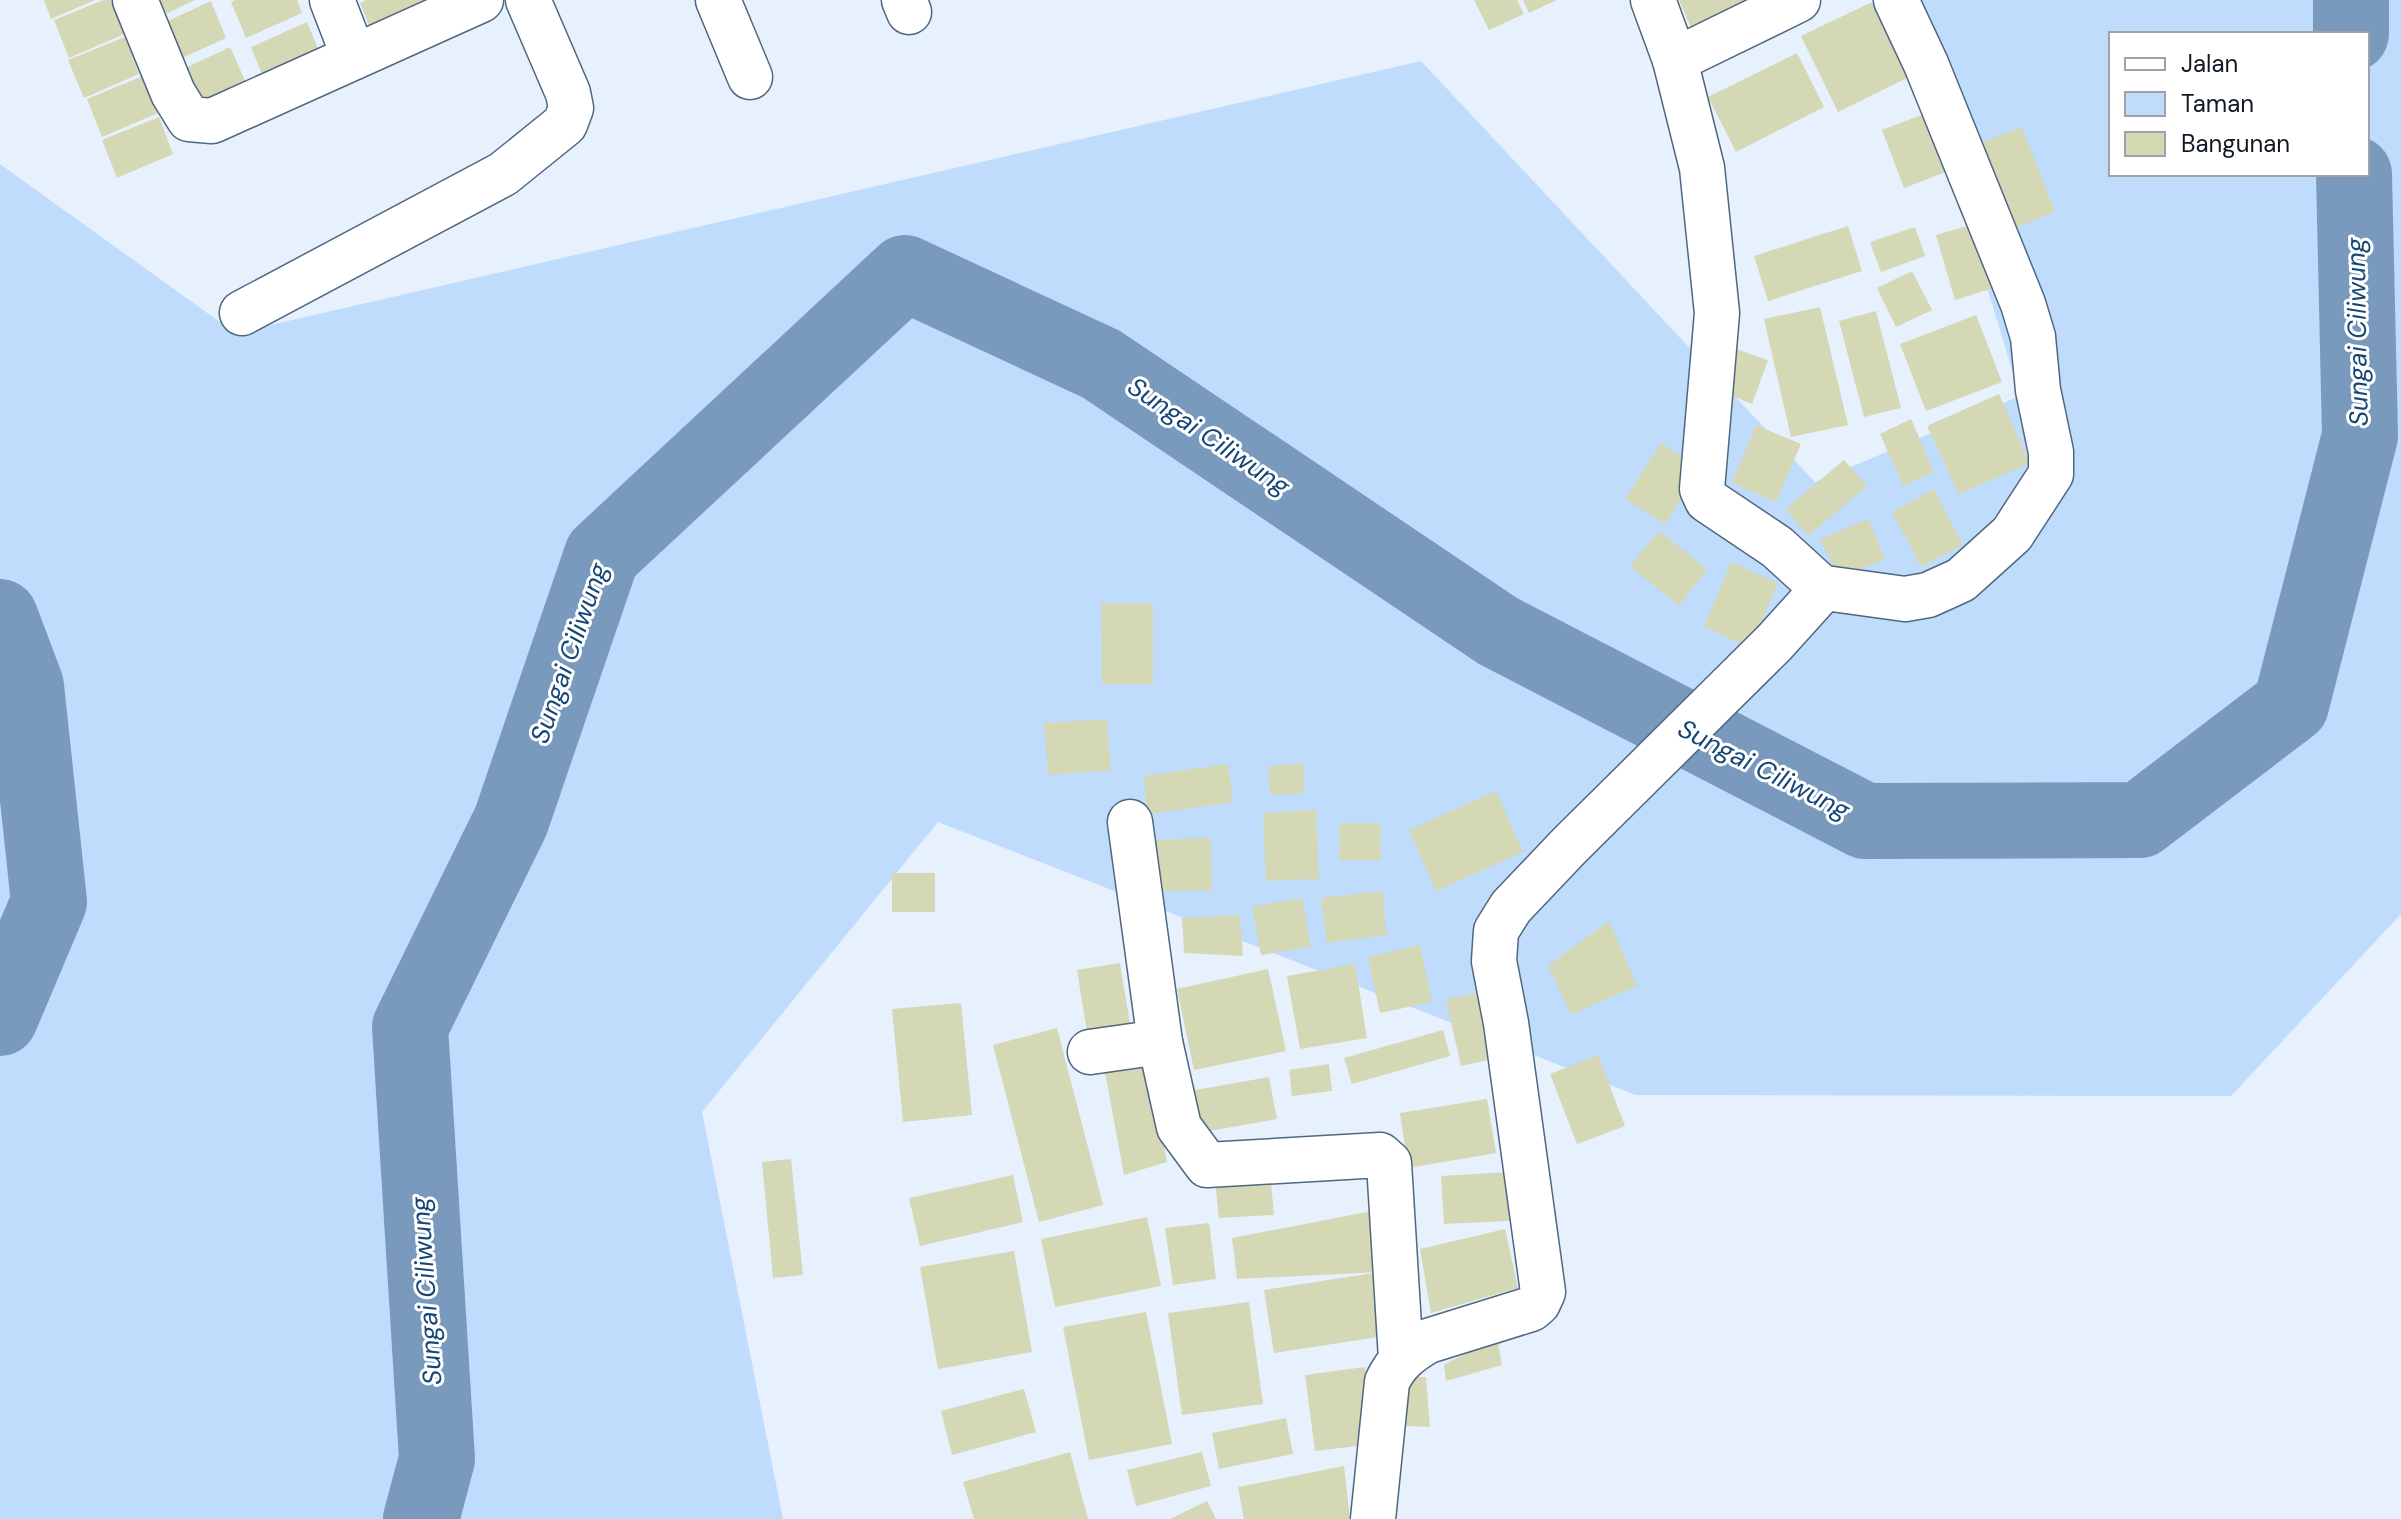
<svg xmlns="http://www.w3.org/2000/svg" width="2401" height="1519" viewBox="0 0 2401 1519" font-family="'DM Sans',sans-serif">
  <rect width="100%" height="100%" fill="#e6f1fd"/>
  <path fill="#bfdcfc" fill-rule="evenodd" d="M1900,0h501v914l-170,182 -595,-1 -698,-273 -236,290 81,407h-783v-1355l235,169 1186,-272 394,421 205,-86zM2111,34h256v140h-256z"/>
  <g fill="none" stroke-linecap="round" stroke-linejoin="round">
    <g stroke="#7999bd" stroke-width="76">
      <path d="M2351,0v34"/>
      <path d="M0,617l26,69 23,216 -49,116"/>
      <path d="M421,1519l16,-60 -27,-432 101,-206 91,-266 303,-282 196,91 397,267 367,190 275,-1 151,-115 69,-269 -6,-262"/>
    </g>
  </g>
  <g fill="#d5d8b4">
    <path d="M44,0h51l-44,19z"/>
    <path d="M104,0h7l13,34 -55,24 -15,-38z"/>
    <path d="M142,0h53l-44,21z"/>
    <path d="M236,0h61l5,13 -56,25 -15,-36z"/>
    <path d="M366,0h59l6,14 -56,25 -15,-36z"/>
    <path d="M1474,0h43l7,14 -35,16z"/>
    <path d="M1523,0h34l-28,13z"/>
    <path d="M1679,0h73l-59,32z"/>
    <path d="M211,1l15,37 -55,25 -16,-36z"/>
    <path d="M1872,2l37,75 -71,35 -37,-76z"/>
    <path d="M307,22l15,36 -56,26 -15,-37z"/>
    <path d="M125,37l14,37 -55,24 -16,-38z"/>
    <path d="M230,47l16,36 -55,26 -16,-36z"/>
    <path d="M1797,53l27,54 -88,45 -28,-55z"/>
    <path d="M143,76l15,37 -56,24 -15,-38z"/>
    <path d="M1924,114l22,58 -42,16 -22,-58z"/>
    <path d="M159,117l14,37 -56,24 -15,-38z"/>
    <path d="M2022,127l33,85 -45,18 -34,-85z"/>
    <path d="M1984,221l19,64 -48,15 -19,-65z"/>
    <path d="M1848,226l14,45 -94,30 -14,-45z"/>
    <path d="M1915,227l10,29 -44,16 -11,-30z"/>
    <path d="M1912,271l20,39 -36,17 -19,-39z"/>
    <path d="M1820,307l28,118 -57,12 -27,-118z"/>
    <path d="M1876,311l25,97 -37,9 -25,-96z"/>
    <path d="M1976,315l26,67 -76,29 -26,-67z"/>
    <path d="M1730,347l38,13 -16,44 -37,-15z"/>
    <path d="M1999,394l31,69 -71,31 -32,-68z"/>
    <path d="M1911,419l23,53 -31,14 -23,-52z"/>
    <path d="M1756,425l45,19 -25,58 -44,-19z"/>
    <path d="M1661,443l40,26 -36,55 -40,-25z"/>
    <path d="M1844,460l23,26 -59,50 -22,-27z"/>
    <path d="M1934,489l29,56 -42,22 -29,-55z"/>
    <path d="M1868,519l17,40 -46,19 -19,-39z"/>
    <path d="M1659,531l48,38 -28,37 -49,-40z"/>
    <path d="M1731,562l47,21 -28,65 -46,-21z"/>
    <path d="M1101,603h52v81h-51z"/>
    <path d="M1107,719l4,51 -63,5 -4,-52z"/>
    <path d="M1303,763l2,30 -35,2 -2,-29z"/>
    <path d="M1228,764l5,38 -86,12 -3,-38z"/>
    <path d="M1496,791l27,61 -87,39 -27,-61z"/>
    <path d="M1316,810l3,69 -53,2 -3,-68z"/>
    <path d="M1339,823h41l1,37h-41z"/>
    <path d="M1211,838l1,52 -66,2 -2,-52z"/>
    <rect x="892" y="873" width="43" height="39"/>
    <path d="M1382,891l5,44 -60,8 -6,-45z"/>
    <path d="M1302,898l9,49 -50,8 -9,-49z"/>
    <path d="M1240,915l3,41 -59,-3 -2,-35z"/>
    <path d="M1609,921l28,65 -66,28 -23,-48z"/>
    <path d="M1420,945l12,57 -52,11 -12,-56z"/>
    <path d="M1120,963l10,61 -43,8 -10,-62z"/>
    <path d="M1355,964l12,74 -67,11 -13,-73z"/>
    <path d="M1268,969l18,82 -92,19 -17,-81z"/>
    <path d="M1482,992l15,66 -36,8 -15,-66z"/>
    <path d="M961,1003l11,112 -69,7 -11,-113z"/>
    <path d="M1057,1028l46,177 -64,17 -46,-177z"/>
    <path d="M1443,1030l7,26 -98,28 -8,-26z"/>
    <path d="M1598,1055l27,71 -48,18 -27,-70z"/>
    <path d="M1329,1064l3,27 -40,5 -3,-26z"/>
    <path d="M1148,1065l19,97 -43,13 -20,-108z"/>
    <path d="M1269,1077l8,42 -79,14 -8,-42z"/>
    <path d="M1487,1099l9,54 -88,15 -8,-55z"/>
    <path d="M791,1159l12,116 -30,3 -11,-116z"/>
    <path d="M1525,1171l2,49 -83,4 -3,-48z"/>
    <path d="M1270,1172l4,43 -55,3 -4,-37z"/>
    <path d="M1013,1175l10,47 -103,24 -11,-48z"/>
    <path d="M1372,1211l19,124 -117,18 -10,-63 116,-18 -143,7 -5,-41z"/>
    <path d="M1147,1217l14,69 -106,21 -14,-68z"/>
    <path d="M1209,1223l7,56 -43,6 -8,-57z"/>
    <path d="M1505,1229l13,59 -87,25 -11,-64z"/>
    <path d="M1014,1251l18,101 -94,17 -18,-102z"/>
    <path d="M1249,1302l14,102 -81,11 -14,-102z"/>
    <path d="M1146,1312l26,132 -83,16 -26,-133z"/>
    <path d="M1497,1337l5,28 -56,16 -2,-16z"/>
    <path d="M1365,1367l10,77 -60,7 -10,-76z"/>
    <path d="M1403,1377h23l4,50 -24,-1z"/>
    <path d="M1024,1389l12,43 -84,23 -11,-44z"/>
    <path d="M1286,1418l7,36 -74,15 -7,-36z"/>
    <path d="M1070,1452l18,67h-114l-11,-37z"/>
    <path d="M1202,1452l9,34 -75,20 -9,-36z"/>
    <path d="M1344,1466l6,53h-106l-6,-32z"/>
    <path d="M1207,1501l9,18h-46z"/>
  </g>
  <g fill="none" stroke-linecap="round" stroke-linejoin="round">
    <g stroke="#506780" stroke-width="47">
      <g id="minor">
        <path d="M135,0l38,93 16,26 23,2 269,-121"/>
        <path d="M332,0l22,57"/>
        <path d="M718,0l32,77"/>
        <path d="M904,0l5,12"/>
        <path d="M1653,0l22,60 123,-60"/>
        <path d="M1675,60l27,108 15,145 -15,176 5,11 70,47 46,42"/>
        <path d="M242,313l261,-139 62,-50 6,-16 -3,-15 -40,-93"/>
        <path d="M1130,822l30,220 19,85 28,38 173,-10 9,8 12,196"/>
        <path d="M1090,1052l70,-10"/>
        <path d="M1373,1519l14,-137c9,-20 22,-30 41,-41l103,-32 7,-6 5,-11 -37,-269 -12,-62 2,-30 15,-24 58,-61 205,-203 47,-52 4,-3 80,11 23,-4 33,-15 51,-46 39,-60v-22l-13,-62 -5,-53 -10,-33 -97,-240 -30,-64"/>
      </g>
    </g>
    <use href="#minor" stroke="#fff" stroke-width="44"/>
  </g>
  <g text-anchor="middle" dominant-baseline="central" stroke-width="6" stroke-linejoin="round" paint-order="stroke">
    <g font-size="26" font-style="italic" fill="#164675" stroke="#fff">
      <text transform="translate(2357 332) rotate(-91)">Sungai Ciliwung</text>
      <text transform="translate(1209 436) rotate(34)">Sungai Ciliwung</text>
      <text transform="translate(569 653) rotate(-71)">Sungai Ciliwung</text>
      <text transform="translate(1764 769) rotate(27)">Sungai Ciliwung</text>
      <text transform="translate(426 1291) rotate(-94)">Sungai Ciliwung</text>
    </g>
  </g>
  <rect x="2109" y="32" width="260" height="144" fill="#ffffff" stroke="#9fa3a7" stroke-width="2"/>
  <rect x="2125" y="58" width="40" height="12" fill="#ffffff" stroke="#9fa3a7" stroke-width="2"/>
  <text x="2181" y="72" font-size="24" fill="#101923">Jalan</text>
  <rect x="2125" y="92" width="40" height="24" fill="#bfdcfc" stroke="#9fa3a7" stroke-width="2"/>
  <text x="2181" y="112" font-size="24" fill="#101923">Taman</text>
  <rect x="2125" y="132" width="40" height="24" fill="#d5d8b4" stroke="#9fa3a7" stroke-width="2"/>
  <text x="2181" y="152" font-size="24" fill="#101923">Bangunan</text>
</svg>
